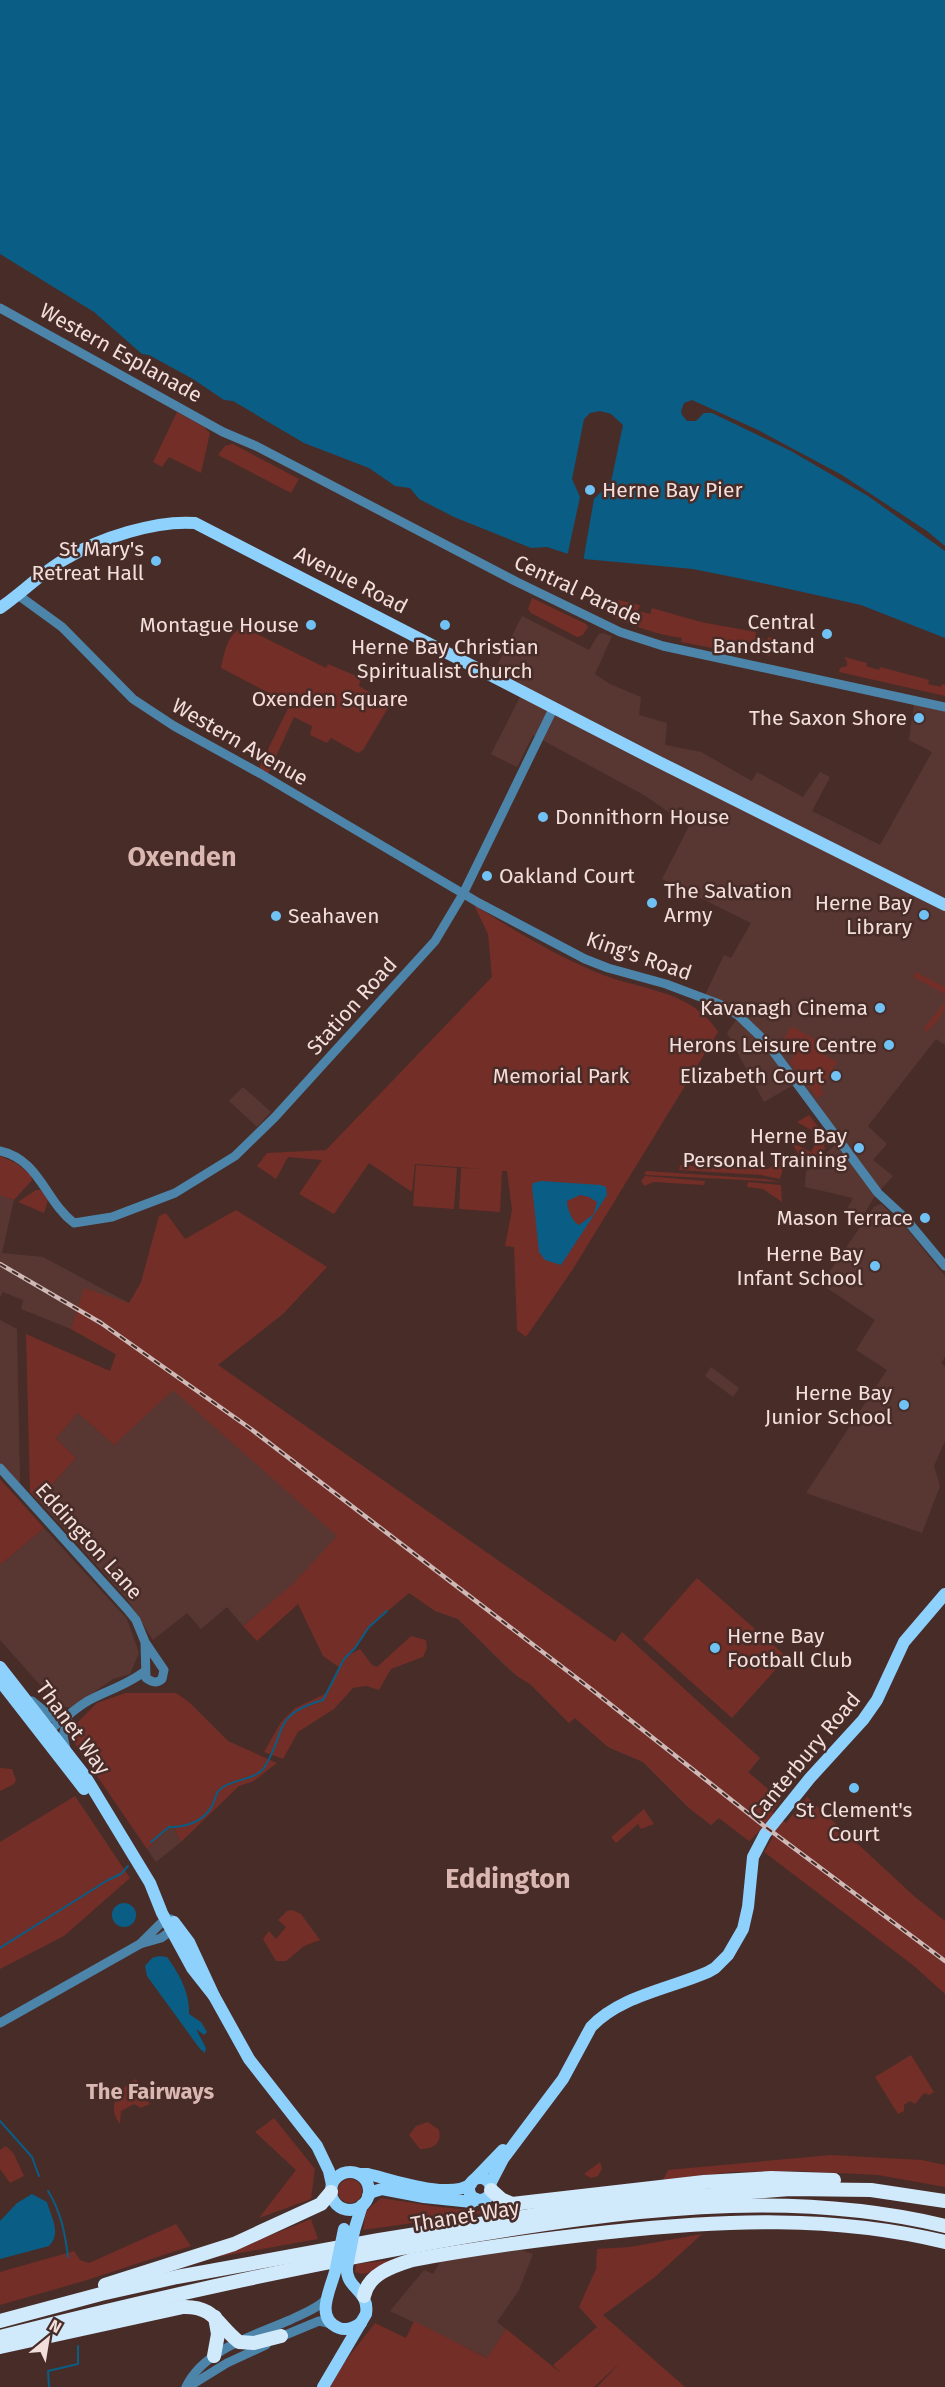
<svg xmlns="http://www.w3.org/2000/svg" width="945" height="2387" viewBox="0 0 945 2387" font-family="'Fira Sans',sans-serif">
  <rect width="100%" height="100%" fill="#482c28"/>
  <g fill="#583732">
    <path d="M522,616l67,34 9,-15 4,-2 10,3 -17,38 15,10 31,13 -2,18 28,8 -2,22 36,7 51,29 5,-9 46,25 17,-25 10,5 -18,34 68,34 52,-93 -23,-12 5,-36 31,6v335l-9,-6 -68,87 19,18 -14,16 20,16 -18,20 -14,23 -15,-8 7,-13 -48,-11 1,-15 30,-28 -41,-60 -31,18 -37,-69 9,-13 -34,-19 22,-46 7,3 20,-35 -89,-44 27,-53 -45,-31 -111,-60 -16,32 -26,-13 34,-67 -30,-17z"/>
    <path d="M243,1087l28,25 -14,15 -28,-26z"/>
    <path d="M0,1194l14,6 -12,53 41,4 86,46 486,339 7,-10 138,126 -12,15 33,27 -32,41 -30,-23 -8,7 -22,-17 -46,-46 -35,-15 -33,-29 -6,5 -39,-39 -13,-8 -12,-10 -47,-47 -23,-8 -97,-74 -44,47 -51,42 -16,-19 -26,22 -14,-16 -34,27 -26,-41 -89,-99 38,-42 -20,-20 22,-25 36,32 3,-90 -46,-26 -50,-20 2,-9 -20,-8 -3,5z"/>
    <path d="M881,1204l21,19 43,53v81l-4,6 4,4v74l-11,25 6,20 -18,47 -116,-40 81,-123 -31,-20 19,-30 -54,-36 53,-77z"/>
    <path d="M0,1320l17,9 3,156 -20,-22z"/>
    <path d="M711,1367l28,21 -6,9 -28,-21z"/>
    <path d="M44,1528l83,91 12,34 -9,21 -17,5 -42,29 -13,-3 -58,-65v-75z"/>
    <path d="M173,1825l8,17 -25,20 -9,-13z"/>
    <path d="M518,2249l15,5 -14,36 -22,32 9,7 -18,29 -98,-47 34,-41 9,4 9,-15z"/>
  </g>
  <g fill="#732e27">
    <path d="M177,412l27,15 6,6 -9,40 -32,-16 -7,10 -9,-5z"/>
    <path d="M233,444l66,35 -8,14 -73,-38 7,-9z"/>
    <path d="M532,598l54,26 2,3 -5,8 -6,2 -46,-24 -3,-4z"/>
    <path d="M618,600l22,5 -2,6 12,3 2,-6 49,14 55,10 -1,6 12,2 1,-3 6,1 -5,10 1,8 -51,-10 -1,3 -37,-7 1,-4c-25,-3 -47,-12 -69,-21z"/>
    <path d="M245,628l79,39 2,1 2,-4 33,14 -2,8 29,17v5l-25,42 -5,3 -27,-15 -4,5 -17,-8 2,-9 -18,-9 -26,57 -9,-6 31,-64 -69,-36c3,-14 7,-39 24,-40z"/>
    <path d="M844,657l23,6 -1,3 13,4 1,-3 49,13 -1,4 13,3 1,-3 3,1v11l-106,-24 1,-4 7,-2v-5z"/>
    <path d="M474,905c39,25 79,49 122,67 43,19 94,16 122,60l-145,237 -47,68 -9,-7 -3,-83 -9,-1 7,-36 -5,-39h-5l-2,41 -41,-3 2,-41 23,1 -69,-5 -3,28 -43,-29 -35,51 -35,-20 23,-34 -34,-3 -12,22 -19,-13 10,-13 59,-3 166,-173 -4,-43z"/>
    <path d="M916,972l29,15v7l-32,-17z"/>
    <path d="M945,1002c0,11 -11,25 -20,30l-1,-4z"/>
    <path d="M793,1027l30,17 -4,7 18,11 -17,28 5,3 -8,5 -27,-36 4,-7 -14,-9 10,-18z"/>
    <path d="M809,1115l22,28 -7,2 1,4 -21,14 -13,-21 20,10 9,-17 -23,-13z"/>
    <path d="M0,1156l16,7 15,12 1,5 -18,20 -14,-5z"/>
    <path d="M782,1159l3,3 -5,17 -19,-4 -82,-5 1,-5 44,3 1,-3 43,4z"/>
    <path d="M416,1165l41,3 -3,41 -41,-3z"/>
    <path d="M647,1171l118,8 16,3 -135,-7 -2,-2z"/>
    <path d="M645,1176l60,5 -1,4 -50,-3 -10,4 -3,-5z"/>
    <path d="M748,1182l33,3 1,17 -19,-13 -16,-2z"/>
    <path d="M36,1190h5l7,10 -4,13 -26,-11z"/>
    <path d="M236,1210l91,57 -44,47 -65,51 397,277 7,-10 138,126 -12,14 33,28 -9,12 14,11 21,-26 107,99 31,25v73l-31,-28 -150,-114 9,-15 -11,-8 -13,12 -30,-23 -8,7 -22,-17 -46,-46 -35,-15 -33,-29 -6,5 -39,-39 -13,-8 -59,-57 -23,-8 -26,-18 -40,34 -18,27 9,-5 12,16 5,2 34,-31 15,4 1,8 -4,9 -32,12 -12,21 -13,-4 -13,2 -19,21 -36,23 -15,27 -19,-7 17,-30 14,-14 32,-15 13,-25 -17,-12 -25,-52 -41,37 -14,-15 51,-43 43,-47 -164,-146 -59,55 -36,-32 -22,25 20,20 -38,42 -8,-8 -4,-158 84,37 6,-17 -45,-25 13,-41 45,15 12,-21 18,-66 7,-3 19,26z"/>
    <path d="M0,1479l44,49 -44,37z"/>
    <path d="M697,1578l90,79 -55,61 -89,-79z"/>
    <path d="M125,1693h51l13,9 39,39 49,22 -23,18 -15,5 -58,56 -8,-17 -26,24 -72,-105v-19l22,-22z"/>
    <path d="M0,1768l12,1 4,11 -2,4 -14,7z"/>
    <path d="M75,1796l55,82 -66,58 -64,33v-127z"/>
    <path d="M644,1809l10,15 -13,5 -3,-5 -22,19 -5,-6z"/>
    <path d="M292,1910l9,4 19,26 -16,6 -18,15h-10l-13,-22 6,-8 7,8 10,-12 -8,-7 9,-9z"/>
    <path d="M911,2055l23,37 -5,3 -5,-2 -9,11 -5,-3 -6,4v6l-6,3 -23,-37z"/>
    <path d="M136,2079l14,25 -9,4 -7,-4 -13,7 -1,13c-14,-18 -1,-36 16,-45z"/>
    <path d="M274,2118l41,51 -4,30 -52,19 37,-48 -41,-38z"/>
    <path d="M428,2122l11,8c3,14 -6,19 -19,19l-11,-14 7,-9z"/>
    <path d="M6,2146l8,8 10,22 -14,7 -10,-14v-19z"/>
    <path d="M831,2155l91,5 23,5v22l-67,-12 -80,-4 -66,1 -69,8 5,-10z"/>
    <path d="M600,2162l2,7 -4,7 -7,2 -7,-4z"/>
    <circle cx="350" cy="2191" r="12"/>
    <path d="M381,2198l58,9 52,5 -128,18 3,-19z"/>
    <path d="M311,2219l7,20 -101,18z"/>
    <path d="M176,2224l15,22 -107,35 -84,24v-33l74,-21 6,9 9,3z"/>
    <path d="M702,2234l-47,43 -52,38 82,72h-88l24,-25 -27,25h-264l14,-24 31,-40 31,15 8,-17 73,37 19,-29 56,45 -9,-9 44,-38 -18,-20 17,-38 1,-20 33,-2z"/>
    <path d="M392,2260c-11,7 -23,18 -37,12l1,-8z"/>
  </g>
  <g fill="#0a5d85" fill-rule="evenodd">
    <path d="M0,0h945v638l-84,-33 -99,-22 -69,-14 -109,-10 -37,-12 -16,1 -77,-31 -35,-18 -9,-11 -15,-2 -26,-18 -65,-25 -71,-42 -9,-1 -31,-21 -44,-24 -7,-1 -48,-42 -94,-58z"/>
    <path d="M541,1181l60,4 5,2 1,8 -46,70 -16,-5 -6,-8 -7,-66 1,-3zM580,1195l9,2 8,5 -3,12 -15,11c-7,-3 -12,-17 -12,-24z"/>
    <circle cx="124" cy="1915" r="12"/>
    <path d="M159,1956l8,1c12,16 23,36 22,57l12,8 6,10 -3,3 -8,-6 10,19 -1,5 -5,-4 -53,-73 -2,-10 7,-8z"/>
    <path d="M32,2194l15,8c4,15 15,31 2,44l-49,13v-38l17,-18z"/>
  </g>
  <g fill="#482c28">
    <path d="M692,400l66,30 84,45 85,56 18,15v5l-77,-55 -77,-45 -79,-38h-8l-8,8h-9l-5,-6 -1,-4 3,-8z"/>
    <path d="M600,411l11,3 12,11 -12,57 -17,17 -11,63 -16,-5 13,-60 -8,-18 12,-60 6,-6z"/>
  </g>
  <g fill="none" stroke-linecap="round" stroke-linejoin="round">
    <g stroke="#0a5d85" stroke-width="2">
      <path d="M151,1842l18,-15c17,0 34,-5 43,-21 4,-8 3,-14 11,-19 13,-8 33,-8 41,-19 23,-36 7,-53 59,-68l21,-41 11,-11 14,-21 18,-16"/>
      <path d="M0,1948l108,-68 13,-6 7,-8"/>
      <path d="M0,2121l32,36 7,19"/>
      <path d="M48,2191c13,21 17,42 20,66"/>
      <path d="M49,2387l-1,-16 30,-7v-18"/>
    </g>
    <g stroke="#4c85a9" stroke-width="9">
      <path d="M0,308l223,124 33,14 261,136 103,50 43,14 282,61"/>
      <path d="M18,595l44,32 71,72 41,27 87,48 218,129 106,56 23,9 58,16 53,20 19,11 29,28 111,150 26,24 41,49"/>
      <path d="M0,1151c40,9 45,50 74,72l38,-6 63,-24 60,-37 40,-39 160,-176 28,-47 91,-187"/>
      <path d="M0,1468l127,141 9,11 9,22 1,36c6,4 10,6 16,1l2,-9 -19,-28"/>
      <path d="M32,1701l21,17 14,-2"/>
      <path d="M45,1734c14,-11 27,-23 41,-32 19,-11 42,-17 59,-31"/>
      <path d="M66,1749l-3,-13 5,-20"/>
      <path d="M140,1944l21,-6 14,-10"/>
      <path d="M0,2023l140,-79 19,-19 7,-6h5"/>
      <path d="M278,2338l41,-17 13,3"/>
      <path d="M186,2387c17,-37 69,-52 104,-67 12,-6 27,-11 36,-21"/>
      <path d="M188,2387l39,-24 39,-18"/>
    </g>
    <g stroke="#8ed1fd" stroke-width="12">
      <path d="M0,608c23,-16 42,-36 67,-50 33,-20 89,-38 128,-35l464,239 286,143"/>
      <path d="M0,1667l85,109 65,107 12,30 30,55 22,28"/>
      <path d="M0,1681l84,108"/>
      <path d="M174,1922l15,20 25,54 35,63 68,87 12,25 3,14"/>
      <circle cx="350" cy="2191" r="19"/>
      <path d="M359,2174h9c25,6 82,26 103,10"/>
      <circle cx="480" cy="2189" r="11"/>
      <path d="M475,2179l28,-29"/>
      <path d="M490,2184l13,-25 60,-80 28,-52c29,-31 78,-38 117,-55l7,-4 13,-13 15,-26 5,-22 5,-50 12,-23 45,-56 53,-58 14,-20 27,-58 41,-48"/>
      <path d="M368,2196l4,-4 10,-3 42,8 48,5 4,-3"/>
      <path d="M354,2231l8,-26"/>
      <path d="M336,2268c-4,19 -23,50 3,60 8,3 15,0 22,-5"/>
      <path d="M323,2387l43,-73c4,-24 -21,-25 -19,-47"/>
    </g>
    <g stroke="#d0e9fb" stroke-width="14">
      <path d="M491,2190l10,9 11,5 192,-22 67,-4 63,2"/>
      <path d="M105,2285l129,-41 87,-40 10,-12"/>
      <path d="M364,2296c4,-22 29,-30 48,-36 65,-12 132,-21 198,-28 114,-12 223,-17 335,10"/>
      <path d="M0,2321l101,-27 76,-17 202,-37 182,-29 100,-12 129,-10 81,1 74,11"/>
      <path d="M0,2337c151,-38 303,-72 457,-99 161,-27 327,-51 488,-12"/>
      <path d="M0,2347l183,-40c32,-1 34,18 56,35l15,1 27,-7"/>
      <path d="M214,2356l4,-22 -3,-17"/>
    </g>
    <g stroke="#ceb9b6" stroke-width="4.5">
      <path id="rail" d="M0,1264l101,59 150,106 340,260 172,136 182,136"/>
    </g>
    <use href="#rail" stroke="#482c28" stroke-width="2" stroke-dasharray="7" stroke-linecap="butt"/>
    <g stroke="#8ed1fd" stroke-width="12">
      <path d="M347,2267l7,-36"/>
      <path d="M336,2268l8,-39"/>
    </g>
  </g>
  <g fill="#70c1f4" stroke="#482c28" stroke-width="2">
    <circle cx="590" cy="490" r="6"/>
    <circle cx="156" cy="561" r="6"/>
    <circle cx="311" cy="625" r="6"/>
    <circle cx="445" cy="625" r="6"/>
    <circle cx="827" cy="634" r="6"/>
    <circle cx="919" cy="718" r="6"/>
    <circle cx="543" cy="817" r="6"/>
    <circle cx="487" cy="876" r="6"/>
    <circle cx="652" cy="903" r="6"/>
    <circle cx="924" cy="915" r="6"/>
    <circle cx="276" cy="916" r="6"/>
    <circle cx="880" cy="1008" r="6"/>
    <circle cx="889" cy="1045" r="6"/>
    <circle cx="836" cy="1076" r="6"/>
    <circle cx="859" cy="1148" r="6"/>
    <circle cx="925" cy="1218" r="6"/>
    <circle cx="875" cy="1266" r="6"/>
    <circle cx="904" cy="1405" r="6"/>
    <circle cx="715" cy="1648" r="6"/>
    <circle cx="854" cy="1788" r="6"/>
  </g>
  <g text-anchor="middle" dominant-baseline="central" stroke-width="5" stroke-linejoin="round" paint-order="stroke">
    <g font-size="21" fill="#f2dfdc" stroke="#482c28">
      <text transform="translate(121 353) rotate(29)">Western Esplanade</text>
      <text transform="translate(351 580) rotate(27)">Avenue Road</text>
      <text transform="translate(578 590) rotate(25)">Central Parade</text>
      <text transform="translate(240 742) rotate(30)">Western Avenue</text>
      <text transform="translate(639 956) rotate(19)">King's Road</text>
      <text transform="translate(352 1006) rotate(-48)">Station Road</text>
      <text transform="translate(89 1541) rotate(48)">Eddington Lane</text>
      <text transform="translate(73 1728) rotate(54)">Thanet Way</text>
      <text transform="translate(805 1756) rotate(-50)">Canterbury Road</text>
      <text transform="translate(465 2216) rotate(-9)">Thanet Way</text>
    </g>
    <g font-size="21" fill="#f2dfdc" stroke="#482c28" text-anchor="end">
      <text x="602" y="490" text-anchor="start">Herne Bay Pier</text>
      <text x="144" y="549">St Mary's<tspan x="144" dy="24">Retreat Hall</tspan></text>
      <text x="815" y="622">Central<tspan x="815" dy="24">Bandstand</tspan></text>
      <text x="299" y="625">Montague House</text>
      <text x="445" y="647" text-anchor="middle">Herne Bay Christian<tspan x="445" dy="24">Spiritualist Church</tspan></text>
      <text x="907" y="718">The Saxon Shore</text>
      <text x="555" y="817" text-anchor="start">Donnithorn House</text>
      <text x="499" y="876" text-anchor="start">Oakland Court</text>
      <text x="664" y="891" text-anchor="start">The Salvation<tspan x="664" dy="24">Army</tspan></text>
      <text x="912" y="903">Herne Bay<tspan x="912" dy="24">Library</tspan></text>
      <text x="288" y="916" text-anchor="start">Seahaven</text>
      <text x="868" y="1008">Kavanagh Cinema</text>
      <text x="877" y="1045">Herons Leisure Centre</text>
      <text x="824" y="1076">Elizabeth Court</text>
      <text x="847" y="1136">Herne Bay<tspan x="847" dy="24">Personal Training</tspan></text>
      <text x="913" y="1218">Mason Terrace</text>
      <text x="863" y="1254">Herne Bay<tspan x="863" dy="24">Infant School</tspan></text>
      <text x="892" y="1393">Herne Bay<tspan x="892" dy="24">Junior School</tspan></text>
      <text x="727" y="1636" text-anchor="start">Herne Bay<tspan x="727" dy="24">Football Club</tspan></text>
      <text x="854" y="1810" text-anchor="middle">St Clement's<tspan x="854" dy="24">Court</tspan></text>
    </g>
    <g font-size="21" fill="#f6dbd7" stroke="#482c28">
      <text x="330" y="699">Oxenden Square</text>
      <text x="561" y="1076">Memorial Park</text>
    </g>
    <g font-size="22" font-weight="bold" fill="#dbb7b2" stroke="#482c28">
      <text x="150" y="2091">The Fairways</text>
    </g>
    <g font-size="27" font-weight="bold" fill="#dbb7b2" stroke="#482c28">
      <text x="182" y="857">Oxenden</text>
      <text x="508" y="1879">Eddington</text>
    </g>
  </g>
  <g transform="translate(48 2339) rotate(30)" stroke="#482c28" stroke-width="4.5" paint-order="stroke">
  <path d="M0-4.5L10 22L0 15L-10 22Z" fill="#f2dfdc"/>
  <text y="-9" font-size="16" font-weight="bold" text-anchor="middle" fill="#f2dfdc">N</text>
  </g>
</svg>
